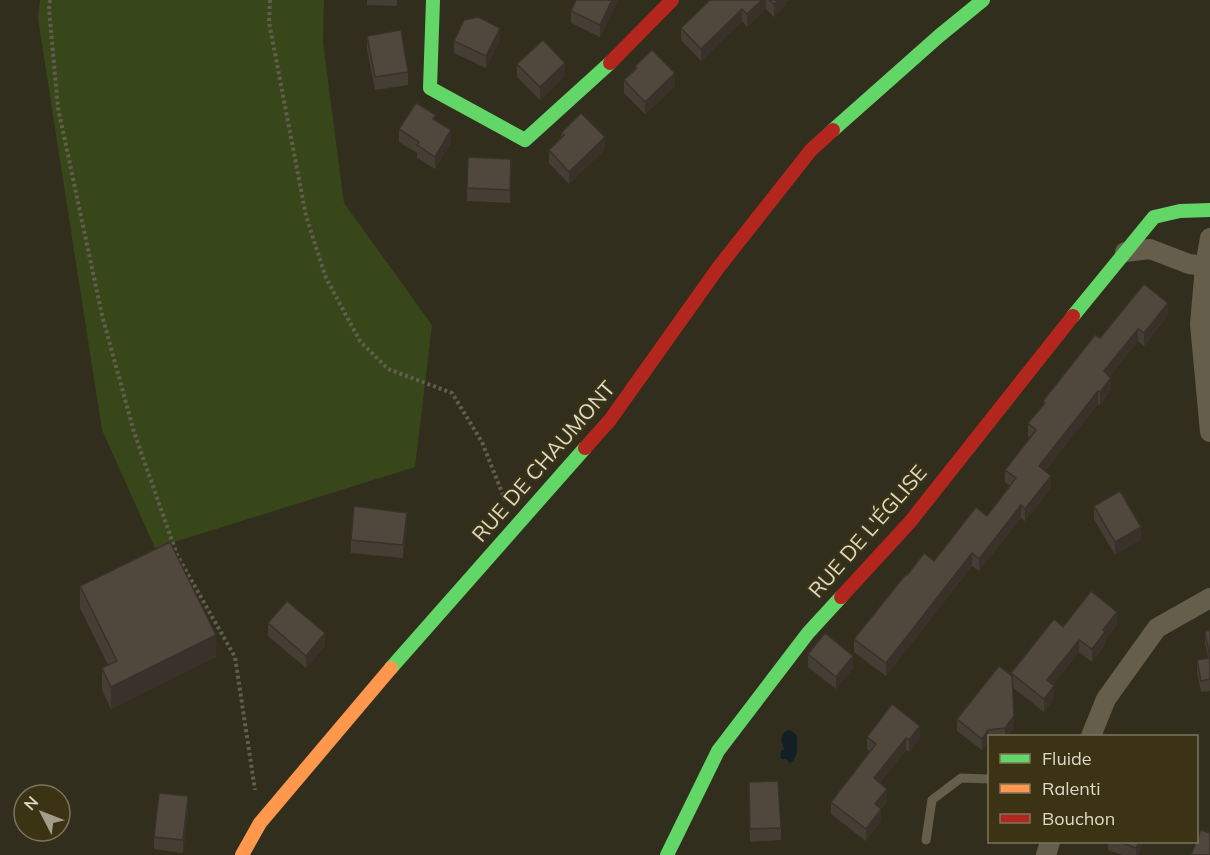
<svg xmlns="http://www.w3.org/2000/svg" width="1210" height="855" viewBox="0 0 1210 855" font-family="Mulish,sans-serif">
  <rect width="100%" height="100%" fill="#322e1d"/>
  <path fill="#374719" d="M40,0h284l-1,43 21,160 88,122 -17,142 -260,81 -53,-118 -64,-411z"/>
  <path fill="#121f24" d="M789,730l3,1 5,5c0,9 2,22 -7,27l-4,-4h-4l-2,-2 1,-6 3,-2c-3,-9 -5,-15 5,-19z"/>
  <g fill="none" stroke-linecap="round" stroke-linejoin="round">
    <g stroke="#625e4d" stroke-width="4" stroke-dasharray="3 3" stroke-linecap="butt">
      <path d="M50,0l-1,9 9,99 44,207 32,117 43,123 58,102 20,133"/>
      <path d="M270,0l-1,22 37,194 20,62 34,63 28,28 64,24 30,49 23,58"/>
    </g>
    <path stroke="#645e4a" stroke-width="9" d="M926,840l6,-40 29,-22 29,1"/>
    <g stroke="#645e4a" stroke-width="20">
      <path d="M1210,238l-5,28 -5,58 10,108"/>
      <path d="M1125,252l25,-3 39,15 16,2"/>
      <path d="M1091,736l15,-37 51,-71 53,-30"/>
      <path d="M1046,855l4,-13"/>
    </g>
    <g stroke="#63d668" stroke-width="14">
      <path d="M433,0l-3,88 95,52 85,-77"/>
      <path d="M833,130l106,-94 44,-36"/>
      <path d="M1073,316l81,-99 26,-6 30,-1"/>
      <path d="M391,668l194,-220"/>
      <path d="M667,855l51,-104 90,-118 33,-36"/>
    </g>
    <path stroke="#ff974d" stroke-width="14" d="M242,855l18,-32 131,-155"/>
    <g stroke="#b3261e" stroke-width="14">
      <path d="M610,63l62,-63"/>
      <path d="M585,448l25,-28 108,-152 93,-118 22,-20"/>
      <path d="M841,597l69,-75 163,-206"/>
    </g>
  </g>
  <g fill="#453e34">
    <path d="M367,0h30v6l-30,-1z"/>
    <path d="M576,0h42l-18,37 -29,-14v-12z"/>
    <path d="M710,0h78l-2,2v3l-12,12 -8,-8 -19,18 -5,-6 -41,40 -20,-21v-12z"/>
    <path d="M367,36l41,36v13l-33,5 -8,-41z"/>
    <path d="M500,40l-14,28 -32,-15v-12z"/>
    <path d="M517,64l48,11 -25,25 -23,-23z"/>
    <path d="M635,66l40,20 -30,28 -21,-21v-13l11,-10z"/>
    <path d="M436,120l15,22 -16,27 -18,-11v-5l-18,-11v-13z"/>
    <path d="M561,133l44,16 -36,35 -20,-21v-13l12,-11z"/>
    <path d="M511,171l-1,32 -43,-2v-13z"/>
    <path d="M1168,315l-24,31 -6,-5 -28,35 1,14 -11,15 -2,-1 -53,67 6,17 -26,33 -4,-3 -42,53 -7,-5 -86,110 -32,-24v-13l53,-64 27,-14 53,-45 23,-30 -5,-4v-12l25,-32 -2,-2v-13l15,-19v-3l57,-63z"/>
    <path d="M1094,506l47,33 -26,16 -21,-36z"/>
    <path d="M382,510l25,15 -4,33 -52,-5v-13z"/>
    <path d="M80,586l136,71 -105,52 -9,-19v-22l6,-3 -28,-57z"/>
    <path d="M268,623l57,23 -19,22 -38,-32z"/>
    <path d="M1117,625l-12,15v4l-13,18 -13,-10 -26,33 1,13 -10,14 -32,-25 2,41 -6,8h-18v6h-2l-6,8 -25,-19v-12l54,-44v-2l52,-46z"/>
    <path d="M1210,630v61l-9,1 -4,-20v-12l11,-2 -3,-15v-12z"/>
    <path d="M808,654l45,14 -17,21 -28,-22z"/>
    <path d="M867,737l53,1 -11,14 -3,-2 -26,33 7,18 -6,8v12l-15,20 -35,-27v-12l39,-51 -3,-2z"/>
    <path d="M749,795l32,33v12l-31,2z"/>
    <path d="M188,809l-5,44 -29,-4v-12z"/>
    <path d="M1108,842h35l-5,13h-16l-14,-5z"/>
  </g>
  <g fill="#38322b">
    <path d="M612,0h6l-18,37v-12z"/>
    <path d="M762,0h4v9l-19,18v-13z"/>
    <path d="M778,0h10l-2,2v3l-12,12v-13z"/>
    <path d="M742,9v12l-41,40v-12z"/>
    <path d="M500,28v12l-14,28v-12z"/>
    <path d="M565,63v12l-25,25v-13z"/>
    <path d="M675,73v13l-30,28v-12z"/>
    <path d="M451,130v12l-16,27v-12z"/>
    <path d="M605,137v12l-36,35v-12z"/>
    <path d="M1168,303v12l-24,31v-13z"/>
    <path d="M1138,329v12l-34,43v-13z"/>
    <path d="M1111,378v12l-11,15v-13z"/>
    <path d="M1098,391v13l-59,75v-13z"/>
    <path d="M1051,476v12l-26,33v-12z"/>
    <path d="M1021,505v13l-42,53v-12z"/>
    <path d="M407,513v12l-4,33v-13z"/>
    <path d="M1141,527v12l-26,16v-13z"/>
    <path d="M972,553v13l-86,110v-13z"/>
    <path d="M1117,612v13l-12,15v4l-13,18v-13l11,-19z"/>
    <path d="M325,633v13l-19,22v-12z"/>
    <path d="M216,635v22l-105,52v-22z"/>
    <path d="M1079,640v12l-32,41v-13z"/>
    <path d="M853,656v12l-17,21v-12z"/>
    <path d="M1054,686v12l-10,14v-13z"/>
    <path d="M1014,716v12l-6,8h-3v-8z"/>
    <path d="M920,726v12l-11,14v-12z"/>
    <path d="M988,730v12l-6,8v-11z"/>
    <path d="M906,738v12l-32,41v-13z"/>
    <path d="M887,789v12l-12,15v-12z"/>
    <path d="M188,796v13l-5,44v-13z"/>
    <path d="M881,809v12l-15,20v-12z"/>
    <path d="M1139,842h4l-5,13h-2v-7z"/>
  </g>
  <g fill="#50483d" stroke="#38322b" stroke-width="1.5">
    <path d="M576,0h36l-12,25 -29,-14z"/>
    <path d="M710,0h52l-15,14 -5,-5 -41,40 -20,-21z"/>
    <path d="M769,0h9l-4,4z"/>
    <path d="M478,17l22,11 -14,28 -32,-15 10,-21z"/>
    <path d="M401,30l7,42 -33,5 -8,-41z"/>
    <path d="M543,40l22,23 -25,24 -23,-23z"/>
    <path d="M652,50l23,23 -30,29 -21,-22 13,-12 -2,-2z"/>
    <path d="M416,103l20,12 -3,4 18,11 -16,27 -18,-12 2,-3 -20,-13z"/>
    <path d="M581,113l24,24 -36,35 -20,-22 15,-15 -3,-2z"/>
    <path d="M468,157l43,2 -1,31 -43,-2z"/>
    <path d="M1144,284l24,19 -24,30 -6,-4 -34,42 7,7 -11,14 -2,-1 -59,75 12,10 -26,33 -4,-4 -42,54 -7,-6 -86,110 -32,-24 52,-65 1,1 17,-22 10,8 42,-54 11,9 29,-38 -11,-8 31,-40 -8,-7 17,-20 -2,-2 52,-66 5,3z"/>
    <path d="M1120,491l21,36 -26,15 -21,-36z"/>
    <path d="M354,506l53,7 -4,32 -52,-5z"/>
    <path d="M170,542l46,93 -105,52 -9,-19 15,-7 -37,-75z"/>
    <path d="M1091,591l26,21 -14,18 2,2 -13,17 -13,-9 -32,40 7,6 -10,13 -33,-26 43,-54 9,8z"/>
    <path d="M287,601l38,32 -19,23 -38,-33z"/>
    <path d="M1210,630v49l-9,2 -4,-21 13,-2 -5,-27z"/>
    <path d="M825,633l28,23 -17,21 -28,-23z"/>
    <path d="M999,666l13,10 2,40 -9,12 -17,2 -6,9 -25,-20z"/>
    <path d="M892,704l28,22 -11,14 -3,-2 -32,40 13,11 -12,15 6,5 -15,20 -35,-27 45,-58 -9,-7z"/>
    <path d="M778,781l3,47 -31,1 -1,-47z"/>
    <path d="M159,793l29,3 -5,44 -29,-3z"/>
    <path d="M1201,830l9,3v22h-19z"/>
    <path d="M1120,842h19l-3,6z"/>
  </g>
  <g text-anchor="middle" dominant-baseline="central" stroke-width="4.5" stroke-linejoin="round" paint-order="stroke">
    <g font-size="21" fill="#ded9c7" stroke="#3b3314">
      <text transform="translate(543 461) rotate(-49)">RUE DE CHAUMONT</text>
      <text transform="translate(867 531) rotate(-49)">RUE DE L'ÉGLISE</text>
    </g>
  </g>
  <rect x="988" y="735" width="210" height="108" fill="#3b3314" stroke="#7c755c" stroke-width="1.5"/>
  <rect x="1000" y="754" width="30" height="9" fill="#63d668" stroke="#7c755c" stroke-width="1.5"/>
  <text x="1042" y="765" font-size="18" fill="#ded9c7">Fluide</text>
  <rect x="1000" y="784" width="30" height="9" fill="#ff974d" stroke="#7c755c" stroke-width="1.5"/>
  <text x="1042" y="795" font-size="18" fill="#ded9c7">Ralenti</text>
  <rect x="1000" y="814" width="30" height="9" fill="#b3261e" stroke="#7c755c" stroke-width="1.5"/>
  <text x="1042" y="825" font-size="18" fill="#ded9c7">Bouchon</text>
  <g transform="translate(42 813) rotate(312)"><circle r="28" fill="#3b3314" stroke="#7c755c" stroke-width="1.5"/>
  <path d="M0-4.5L10 22L0 15L-10 22Z" fill="#a29d8c"/>
  <text y="-9" font-size="16" font-weight="bold" text-anchor="middle" fill="#ded9c7">N</text>
  </g>
</svg>
